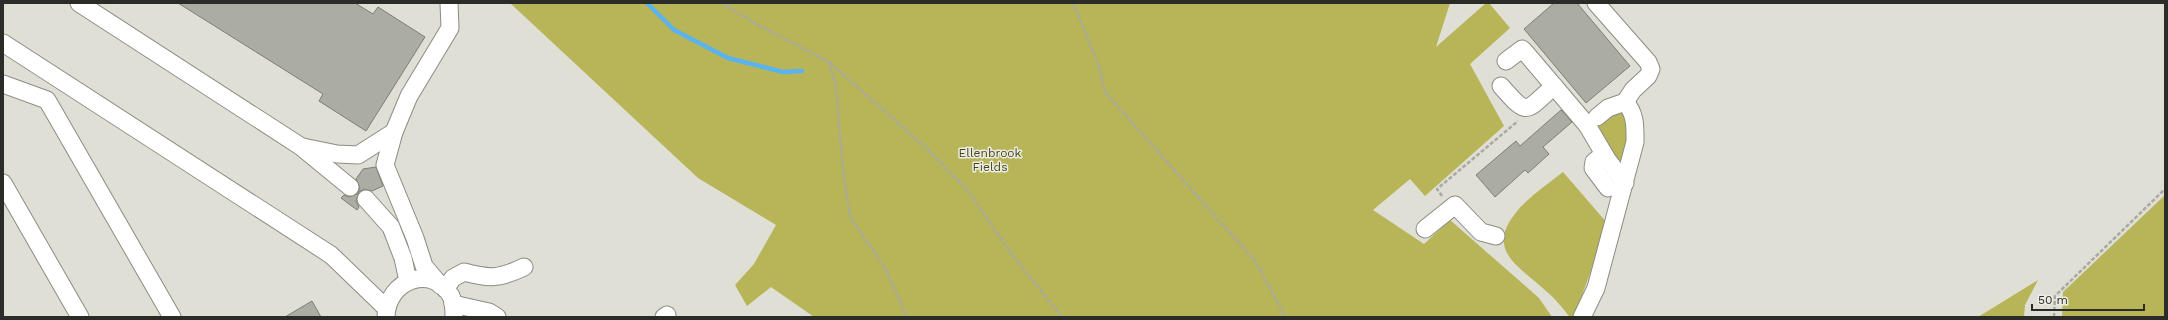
<svg xmlns="http://www.w3.org/2000/svg" width="2168" height="320" viewBox="0 0 2168 320" font-family="'Work Sans',sans-serif">
  <rect width="100%" height="100%" fill="#dfdfd5"/>
  <g fill="#b7b558">
    <path d="M510,3h940l-14,44 50,-44h3l21,25 -40,36 34,62 -79,70 -15,-17 -37,31 51,34 26,-24 89,78 13,19h-738l-43,-30 -24,19 -12,-21 19,-21 22,-39 -78,-47z"/>
    <path d="M1624,112c6,11 6,37 -1,48h-8l-21,-33 13,-10z"/>
    <path d="M1563,172l45,52 -34,93h-4c-7,-8 -14,-18 -23,-25 -27,-26 -64,-41 -29,-82 12,-14 30,-26 45,-38z"/>
    <path d="M2165,195v122h-103l1,-25z"/>
    <path d="M2038,280l-13,25 -1,12h-46z"/>
  </g>
  <g fill="none" stroke-linecap="round" stroke-linejoin="round">
    <path stroke="#5ab3ec" stroke-width="4.5" d="M647,3l27,27 54,28 55,14 19,-1"/>
  </g>
  <g fill="#abaca2" stroke="#7e7e75">
    <path d="M178,3h177l18,11 5,-7 47,30 -59,94 -47,-30 4,-7z"/>
    <path d="M1554,3h23l53,63 -44,37 -62,-74z"/>
    <path d="M1561,110l11,12 -29,25 6,7 -21,19 -3,-3 -30,27 -19,-22 40,-34 4,5z"/>
    <path d="M376,167l7,19 -11,5 -8,-2 -5,3 -3,9 3,6 -2,3 -16,-12 3,-3 5,2 8,-3 3,-6 -4,-9 7,-10z"/>
    <path d="M312,301l9,16h-36z"/>
  </g>
  <g fill="none" stroke-linecap="round" stroke-linejoin="round">
    <g stroke="#8c8c83" stroke-width="19">
      <g id="minor">
        <path d="M79,3l221,143 50,41"/>
        <path d="M1596,3l52,59 3,7 -3,7 -15,14 -8,12"/>
        <path d="M3,43l328,212 55,53"/>
        <path d="M1506,61l16,-12 3,3 62,73 20,34 18,24"/>
        <path d="M3,84l44,16 125,217"/>
        <path d="M1501,86c27,31 24,26 53,0"/>
        <path d="M303,147l34,7 21,1 36,-23"/>
        <path d="M1604,154l-10,8 -1,6 15,20"/>
        <path d="M3,183l77,134"/>
        <path d="M366,199l25,28 12,31 5,23"/>
        <path d="M1425,229l30,-24 26,27 15,4"/>
        <path d="M440,285l-16,-19 -9,-28 -30,-73 9,-33 15,-36 41,-68 -1,-25"/>
        <path d="M445,289l8,-11 11,-6c26,7 35,7 60,-5"/>
        <path d="M453,304l36,8 8,5"/>
        <path d="M386,317c1,-38 47,-53 65,-21 3,6 3,14 3,21"/>
        <path d="M664,317l3,-2"/>
        <path d="M1582,317l14,-29 39,-146c0,-15 1,-28 -10,-40l-17,6 -11,9"/>
      </g>
    </g>
    <g stroke="#a9a9a1" stroke-width="2.5" stroke-dasharray="4 2" stroke-linecap="butt">
      <path d="M722,3l36,22 71,37 7,25 7,84 7,46 35,51 22,49"/>
      <path d="M1073,3l25,60 7,29 151,170 29,55"/>
      <path d="M829,62l96,85 43,44 43,62 51,64"/>
      <path d="M1442,196l-5,-7 81,-68"/>
      <path d="M2054,317l1,-21 110,-107"/>
    </g>
    <use href="#minor" stroke="#fff" stroke-width="17"/>
  </g>
  <g text-anchor="middle" dominant-baseline="central" stroke-width="3" stroke-linejoin="round" paint-order="stroke">
    <g font-size="12" fill="#44431b" stroke="#ecece2">
      <text x="990" y="153">Ellenbrook<tspan x="990" dy="14">Fields</tspan></text>
    </g>
  </g>
  <rect width="2168" height="320" fill="none" stroke="#2b2b27" stroke-width="8"/>
  <path d="M2032 304v6h112v-6" fill="none" stroke="#2b2b27" stroke-width="2"/>
  <text x="2038" y="304" font-size="12" fill="#2b2b27" stroke="#ecece2" stroke-width="3" paint-order="stroke">50 m</text>
</svg>
